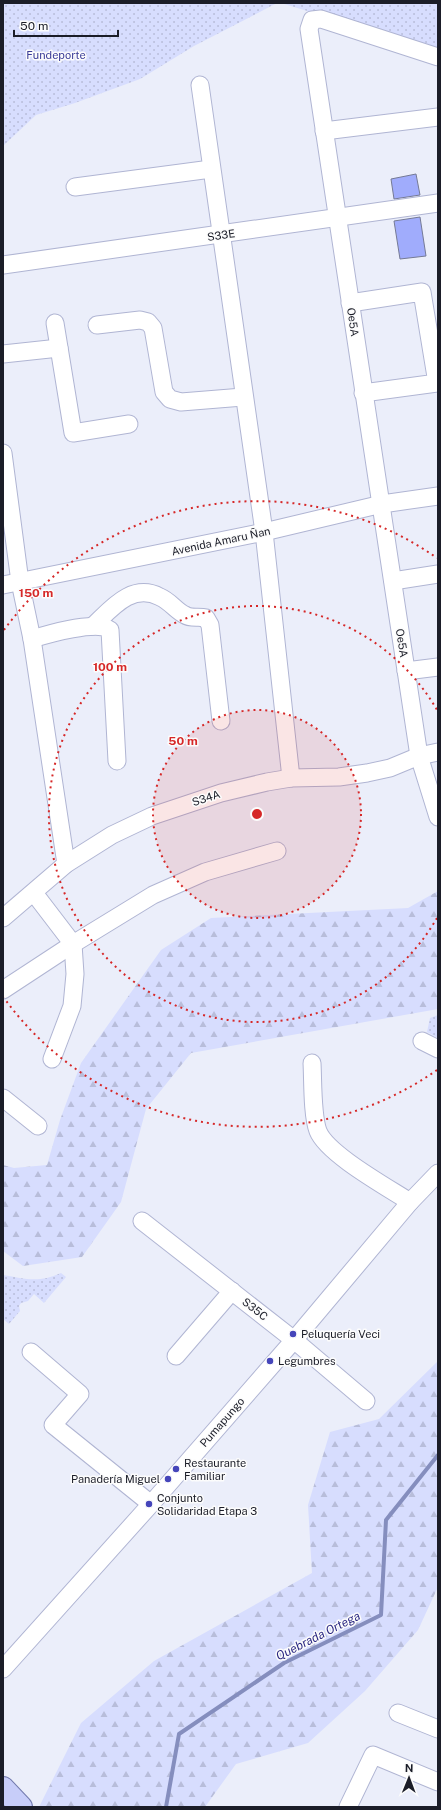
<svg xmlns="http://www.w3.org/2000/svg" width="441" height="1810" viewBox="0 0 441 1810" font-family="'Public Sans',sans-serif">
  <defs>
    <pattern id="forest-firs" width="22" height="20" patternUnits="userSpaceOnUse"><rect width="22" height="20" fill="#d7ddfe"/><path d="M5 1l3.5 6h-7zM16 11l3.5 6h-7z" fill="#b8bdda"/></pattern>
    <pattern id="park-dots" width="8" height="8" patternUnits="userSpaceOnUse"><rect width="8" height="8" fill="#d7ddfe"/><path d="M2 2h.1M6 6h.1" fill="none" stroke="#b8bdda" stroke-width="1.8" stroke-linecap="round"/></pattern>
  </defs>
  <rect width="100%" height="100%" fill="#ebeefa"/>
  <g fill="url(#forest-firs)">
    <path d="M438,891v118l-247,44 -45,56 -25,93 -39,55 -59,9 -20,-15v-86l11,3 33,-3 13,-45 21,-57 80,-113 50,-32 197,-10z"/>
    <path d="M438,1361v226l-20,43 -53,61 -57,52 -72,21 -31,43h-166l42,-84 73,-62 158,-88 -4,-68 22,-73 49,-13z"/>
  </g>
  <g fill="url(#park-dots)">
    <path d="M3,3h274l-83,43 -54,33 -65,24 -39,12 -33,31z"/>
    <path d="M281,3h157v48z"/>
    <path d="M438,1015v23l-11,-6 3,-14z"/>
    <path d="M61,1273l5,4 -22,26 -10,-9 -6,7 -7,2 -2,3 1,5 -11,13 -6,-5v-44c23,4 36,8 58,-2z"/>
  </g>
  <g fill="none" stroke-linecap="round" stroke-linejoin="round">
    <path stroke="#858ebe" stroke-width="4" d="M166,1807l13,-73 105,-71 97,-48 5,-95 52,-65"/>
  </g>
  <g fill="#a0acfc" stroke="#757a95">
    <path d="M416,174l4,21 -26,4 -3,-20z"/>
    <path d="M420,217l6,39 -26,3 -6,-38z"/>
  </g>
  <g fill="none" stroke-linecap="round" stroke-linejoin="round">
    <g stroke="#b0b5d3" stroke-width="19">
      <g id="minor">
        <path d="M438,57l-117,-38 -9,1 -3,9 110,727 19,61"/>
        <path d="M200,85l64,447 27,246"/>
        <path d="M324,131l114,-14"/>
        <path d="M75,187l136,-18"/>
        <path d="M3,265l435,-62"/>
        <path d="M350,303l72,-11 15,91 -74,10"/>
        <path d="M55,323l18,110 56,-9"/>
        <path d="M97,325l43,-5 8,2 5,6 11,64 6,7 11,3 62,-5"/>
        <path d="M3,354l56,-6"/>
        <path d="M3,453l17,129 12,57 34,225"/>
        <path d="M393,581l45,-7"/>
        <path d="M3,585l261,-53 118,-28 56,-8"/>
        <path d="M93,626c18,-17 39,-44 67,-29 10,4 16,14 25,18 6,4 14,1 21,3l4,7 11,96"/>
        <path d="M32,639c16,-5 65,-19 78,-9l7,131"/>
        <path d="M406,671l32,-4"/>
        <path d="M34,893l39,51 2,30 -3,32 -20,53"/>
        <path d="M3,918l63,-54 46,-29 40,-19 69,-23 46,-11 24,-4 48,-1 28,-4 23,-5 29,-12 19,-4"/>
        <path d="M3,990l70,-46 80,-49 52,-23 72,-21"/>
        <path d="M422,1041l16,8"/>
        <path d="M312,1063c1,17 0,52 6,68 9,23 69,56 92,71"/>
        <path d="M3,1098l35,28"/>
        <path d="M142,1221l152,119 72,61"/>
        <path d="M31,1352l49,42 -27,31 98,79"/>
        <path d="M176,1356l56,-65"/>
        <path d="M3,1669l148,-165 143,-164 116,-138 28,-29"/>
        <path d="M398,1713l40,16"/>
        <path d="M348,1807l25,-52 65,27"/>
      </g>
    </g>
    <g stroke="#727aad" stroke-width="24">
      <path id="major" d="M3,1788l18,19"/>
    </g>
    <use href="#minor" stroke="#fff" stroke-width="17"/>
    <use href="#major" stroke="#c7cdf9" stroke-width="22"/>
  </g>
  <circle cx="257" cy="814" r="104" fill="#d62828" fill-opacity=".12"/>
  <g fill="none" stroke="#d62828" stroke-width="2" stroke-dasharray="2 4">
    <circle cx="257" cy="814" r="104"/>
    <path d="M437 918A208 208 0 1 1 437 710"/>
    <path d="M437 1070A313 313 0 0 1 4 998M4 630A313 313 0 0 1 437 558"/>
  </g>
  <g fill="#4545ba" stroke="#fcfcfc" stroke-width="1.5">
    <circle cx="293" cy="1334" r="4"/>
    <circle cx="270" cy="1361" r="4"/>
    <circle cx="176" cy="1469" r="4"/>
    <circle cx="168" cy="1479" r="4"/>
    <circle cx="149" cy="1504" r="4"/>
  </g>
  <g text-anchor="middle" dominant-baseline="central" stroke-width="3" stroke-linejoin="round" paint-order="stroke">
    <g font-size="11" fill="#3b3d98" stroke="#fcfcfc">
      <text x="56" y="55">Fundeporte</text>
    </g>
    <g font-size="11" fill="#1b1d28" stroke="#fcfcfc">
      <text transform="translate(221 235) rotate(-8)">S33E</text>
      <text transform="translate(353 322) rotate(82)">Oe5A</text>
      <text transform="translate(221 541) rotate(-12)">Avenida Amaru Ñan</text>
      <text transform="translate(402 643) rotate(81)">Oe5A</text>
      <text transform="translate(206 798) rotate(-18)">S34A</text>
      <text transform="translate(255 1309) rotate(38)">S35C</text>
      <text transform="translate(222 1422) rotate(-49)">Pumapungo</text>
    </g>
    <g font-size="11" fill="#1b1d28" stroke="#fcfcfc" text-anchor="start">
      <text x="301" y="1334">Peluquería Veci</text>
      <text x="278" y="1361">Legumbres</text>
      <text x="184" y="1463">Restaurante<tspan x="184" dy="13">Familiar</tspan></text>
      <text x="160" y="1479" text-anchor="end">Panadería Miguel</text>
      <text x="157" y="1498">Conjunto<tspan x="157" dy="13">Solidaridad Etapa 3</tspan></text>
    </g>
    <g font-size="12" font-style="italic" fill="#2c2983" stroke="#fcfcfc">
      <text transform="translate(318 1636) rotate(-27)">Quebrada Ortega</text>
    </g>
  </g>
  <circle cx="257" cy="814" r="6" fill="#d62828" stroke="#fcfcfc" stroke-width="2"/>
  <g font-size="12" text-anchor="middle" font-weight="bold" fill="#d62828" stroke="#fcfcfc" stroke-width="3" stroke-linejoin="round" paint-order="stroke">
    <text x="36" y="597">150 m</text>
    <text x="110" y="671">100 m</text>
    <text x="183" y="745">50 m</text>
  </g>
  <rect width="441" height="1810" fill="none" stroke="#1b1d28" stroke-width="8"/>
  <g transform="translate(409 1778) rotate(1)" stroke="#fcfcfc" stroke-width="3" paint-order="stroke">
  <path d="M0-3L7 15L0 10L-7 15Z" fill="#1b1d28"/>
  <text y="-6" font-size="11" font-weight="bold" text-anchor="middle" fill="#1b1d28">N</text>
  </g>
  <path d="M14 30v6h104v-6" fill="none" stroke="#1b1d28" stroke-width="2"/>
  <text x="20" y="30" font-size="12" fill="#1b1d28" stroke="#fcfcfc" stroke-width="3" paint-order="stroke">50 m</text>
</svg>
